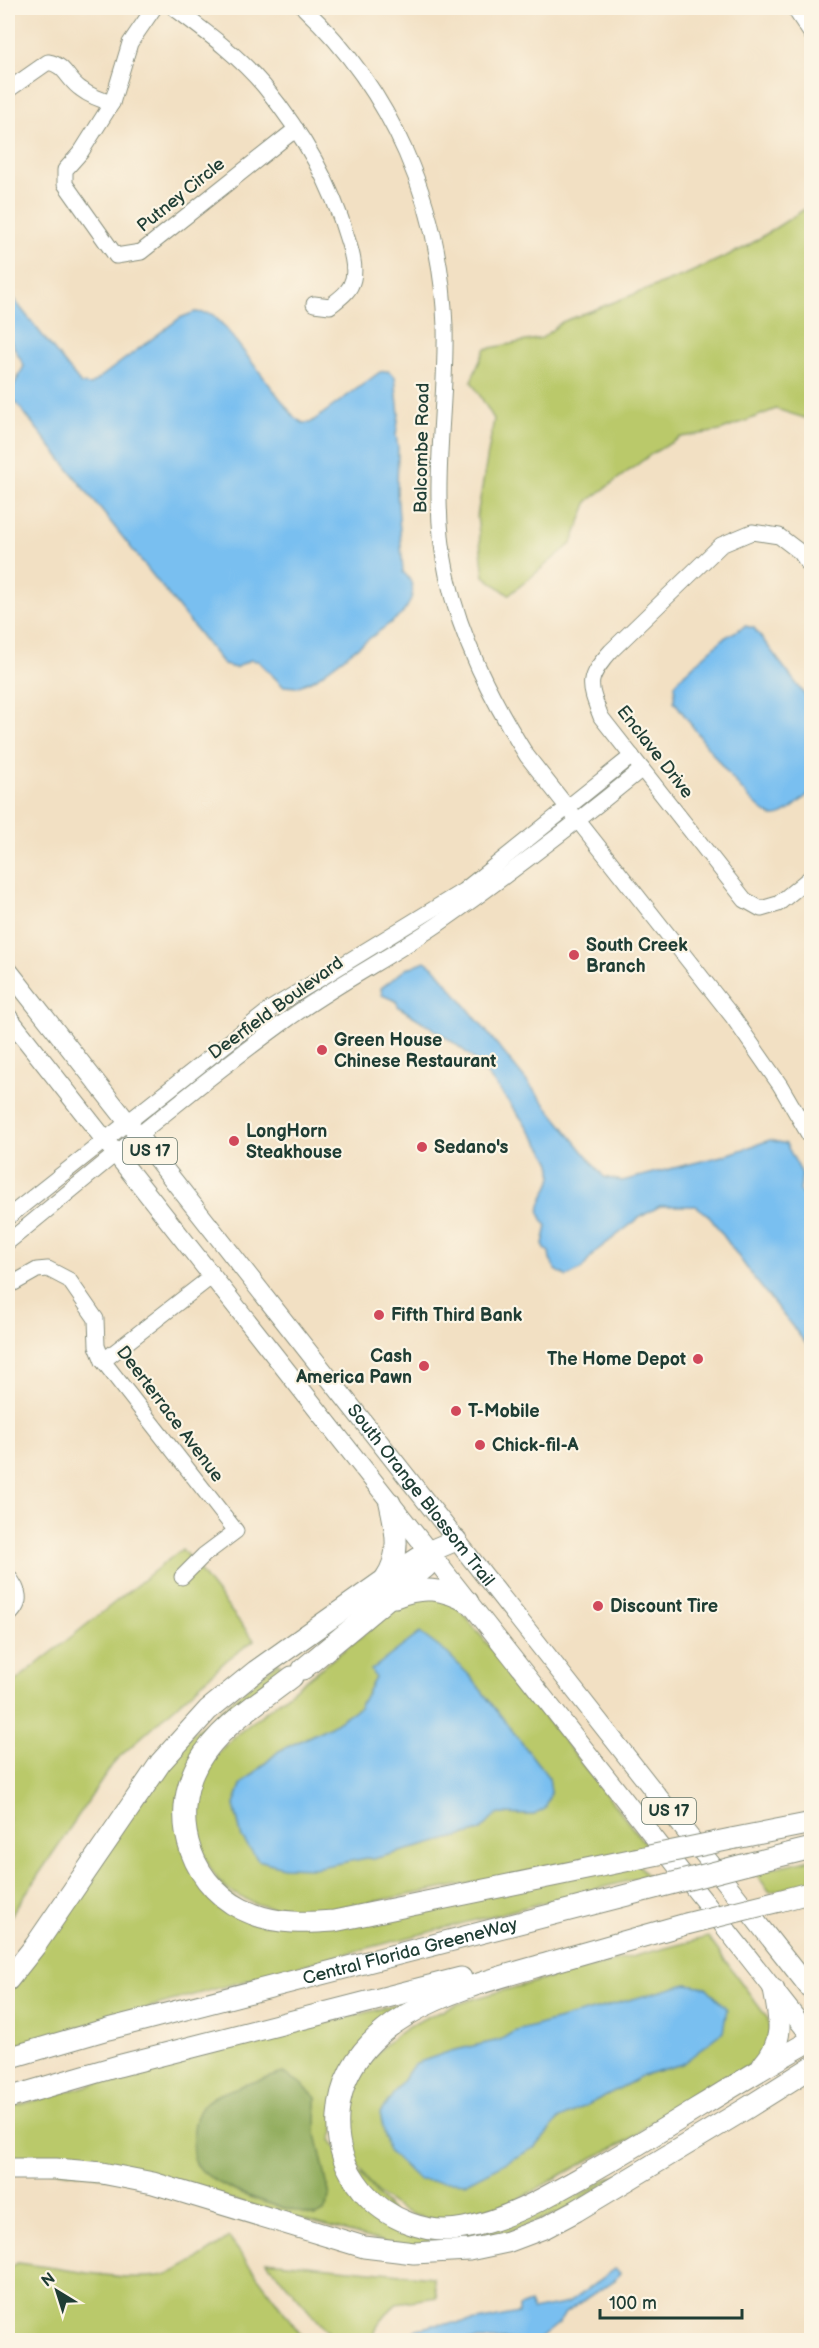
<svg xmlns="http://www.w3.org/2000/svg" width="819" height="2348" viewBox="0 0 819 2348" font-family="'Balsamiq Sans',sans-serif">
  <rect width="100%" height="100%" fill="#fcf5e5"/>
  <filter id="ink" filterUnits="userSpaceOnUse"><feTurbulence type="fractalNoise" baseFrequency=".0167" numOctaves="2"/><feDisplacementMap in="SourceGraphic" scale="12" xChannelSelector="R" yChannelSelector="G"/><feConvolveMatrix kernelMatrix="1 2 1 2 8 2 1 2 1" color-interpolation-filters="sRGB"/></filter>
  <filter id="wash" filterUnits="userSpaceOnUse"><feTurbulence type="fractalNoise" baseFrequency=".008" numOctaves="4" result="noise"/><feDisplacementMap in="SourceGraphic" scale="24" xChannelSelector="R" yChannelSelector="G"/><feGaussianBlur stdDeviation="1.35" result="paint"/><feColorMatrix in="noise" values="0 0 0 0 0 0 0 0 0 0 0 0 0 0 0 0 0 1.4 0 .05"/><feComposite in="paint" operator="in"/></filter>
  <g filter="url(#wash)">
    <rect width="100%" height="100%" fill="#f2e0c3"/>
    <g fill="#bac96b" stroke="#6c8350" stroke-width="1.5" fill-rule="evenodd">
      <path d="M811,205v215l-35,-11 -56,22 -39,6 -28,16 -65,48 -16,42 -63,52 -25,-19 -7,-60 17,-97 -23,-38 14,-32 57,-11 20,-16 125,-48 59,-27z"/>
      <path d="M182,1549l72,91 -26,19 -113,102 -107,159v-233z"/>
      <path d="M437,1593l22,15 191,242 -322,60c-35,3 -77,0 -105,-25 -10,-10 -17,-23 -21,-35 -18,-44 0,-86 34,-115l169,-133zM470,1676l79,102 2,14 -17,23 -38,-1 -16,17 -107,28 -131,-21 -8,-33 7,-20 38,-34 52,-25 28,-19 16,-29z"/>
      <path d="M278,1662l6,9 -69,58 -33,120 81,76 375,-61 9,12c-214,55 -428,109 -639,172v-62l168,-238z"/>
      <path d="M811,1859v23l-41,10 -16,-20z"/>
      <path d="M708,1937l60,82 2,14 -11,27 -110,64 -18,15c-23,11 -46,23 -68,35 -32,18 -66,40 -104,45 -56,8 -105,-32 -111,-88 0,-6 -2,-12 -1,-18 3,-25 27,-61 47,-76 46,-34 102,-44 156,-59 53,-14 105,-27 158,-41zM500,2040l182,24 -35,10 -89,46 -22,27 -85,-96z"/>
      <path d="M411,2001l-39,31 -41,108 76,90 155,-31 18,-4 24,-15 15,-5 -58,37 -77,29 -82,6 -211,-59 -183,-24v-56l132,-37zM283,2073l33,24v37l14,63 -6,15 -9,4c-38,-9 -93,-22 -119,-52l16,-67z"/>
      <path d="M229,2238l76,102h-297v-70l9,-7c37,3 124,24 156,9 20,-8 38,-22 56,-34z"/>
      <path d="M266,2261l167,16 4,20 -41,6 -18,22 -6,15h-37z"/>
    </g>
    <path fill="#93ad5f" stroke="#59754a" stroke-width="1.5" d="M283,2073l16,9 17,15v37l14,63 -6,15 -9,4c-29,-7 -101,-26 -117,-50 -7,-9 -6,-25 -4,-36 1,-13 7,-27 20,-33 21,-11 47,-17 69,-24z"/>
    <g fill="#79bff0" stroke="#4c7e92" stroke-width="1.5">
      <path d="M8,292l73,92 9,1 90,-67 15,-6 17,2 12,12 71,92 8,5h7l70,-51 8,-1 7,6 4,37 -3,21 2,13 -1,43 6,81c16,14 10,29 -2,43l-86,64 -18,8 -14,-1 -25,-25 -8,-1 -15,8 -11,-3 -210,-265 -1,-13 11,-21 -16,-30z"/>
      <path d="M745,626l9,2 57,75v89c-9,7 -25,25 -38,24 -21,-3 -83,-94 -99,-115l1,-17 9,-10 40,-36z"/>
      <path d="M425,961l11,8 168,208 18,4 104,-26 44,-15 16,4 16,30 -2,17 11,20v139l-57,-72 -39,-54 -8,-10 -11,-8h-36l-18,10 -47,36 -13,17 -15,8 -11,-7 -6,-10 -1,-8 -4,-3 -2,-5 4,-18c-22,-24 12,-35 4,-62 -4,-14 -70,-100 -83,-110 -21,-18 -46,-32 -69,-47l-3,-6 -14,-6 -1,-7 25,-19z"/>
      <path d="M420,1633l28,21 22,22 79,102 2,14 -6,17 -11,6 -37,-1 -17,17 -107,28 -6,-1 -53,10 -31,-1 -25,-7 -16,-22 -8,-33 7,-20 38,-34 52,-25 28,-19 16,-29 -4,-8z"/>
      <path d="M687,1984l19,3 21,22 -4,23 -41,32 -35,10 -89,46 -22,27 -70,36 -47,-3 -31,-29 -8,-38 34,-49 37,-13 49,-11 13,-8z"/>
      <path d="M615,2269l5,4 -5,7 -50,33 -6,10 -21,17h-136l15,-11 17,-4 44,-4 41,-8v-6l11,-4 3,7 35,-7z"/>
    </g>
  </g>
  <g filter="url(#ink)">
    <g fill="none" stroke-linecap="round" stroke-linejoin="round">
      <g stroke="#888e7c" stroke-width="17">
        <g id="minor">
          <path d="M154,8l-24,35 -18,60 -31,49 -16,18v14l51,72 25,-4 155,-123"/>
          <path d="M174,8c32,24 64,47 90,78 37,45 67,96 83,152 4,12 9,28 6,41 -3,13 -13,19 -23,27l-16,-2"/>
          <path d="M304,8c88,83 137,197 141,319 2,83 -16,165 2,248 14,65 45,125 80,181l205,260 48,69 32,55"/>
          <path d="M794,8l18,27"/>
          <path d="M8,90l40,-28c18,3 19,18 33,27 9,7 20,11 31,14"/>
          <path d="M812,569l-12,-17 -21,-16 -27,-4 -31,13 -110,106c-25,28 -23,32 -10,66l144,183 16,9 17,-5 34,-28"/>
          <path d="M8,1217l264,-209 191,-117 169,-135"/>
          <path d="M8,1242c91,-74 181,-151 276,-220 49,-36 103,-63 153,-97 70,-49 139,-102 205,-156"/>
          <path d="M8,1281l6,2 23,-13 11,-1 21,11 27,39 1,27 6,15 133,170 -32,24 -22,22"/>
          <path d="M103,1361l108,-84"/>
          <path d="M8,1576c11,14 16,26 0,40"/>
        </g>
      </g>
      <g stroke="#888e7c" stroke-width="20">
        <g id="major">
          <path id="s1" d="M8,970l804,1022"/>
          <path d="M8,1017l804,1021"/>
        </g>
      </g>
      <g stroke="#888e7c" stroke-width="23">
        <g id="highway">
          <path d="M385,1579c17,-24 11,-49 5,-76"/>
          <path d="M395,1597c27,-11 47,-9 73,5"/>
          <path d="M303,1669l123,-102"/>
          <path d="M292,1677c-32,25 -73,49 -94,86 -31,56 -6,129 55,151 25,10 54,9 81,7l301,-62"/>
          <path d="M731,1839l81,-16"/>
          <path d="M751,1863l61,-15"/>
          <path d="M779,1901l33,-9"/>
          <path d="M686,1924c-45,13 -91,26 -137,39 -79,23 -205,51 -211,153 -2,30 7,53 25,75 23,28 65,45 101,37 46,-9 84,-32 125,-55 75,-42 147,-91 223,-133"/>
          <path d="M8,1980l27,-34 126,-184 47,-52 48,-39 127,-90 45,-29 28,-12"/>
          <path id="s2" d="M8,2058l100,-29 550,-142"/>
          <path d="M763,2065c22,-25 17,-45 11,-75"/>
          <path d="M8,2098l110,-32 343,-88"/>
          <path d="M8,2169h48l46,4 51,10 211,64 50,6 55,-3 38,-8 37,-14 32,-17 171,-103 65,-41"/>
        </g>
      </g>
      <use href="#minor" stroke="#fff" stroke-width="15"/>
      <use href="#major" stroke="#fff" stroke-width="18"/>
      <use href="#highway" stroke="#fff" stroke-width="21"/>
      <g stroke="#888e7c" stroke-width="23" stroke-linecap="butt">
        <g id="highway-bridge">
          <path d="M635,1859l96,-20"/>
          <path d="M658,1887l93,-24"/>
          <path d="M686,1924l93,-23"/>
        </g>
      </g>
      <use href="#highway-bridge" stroke="#fff" stroke-width="21"/>
    </g>
  </g>
  <g fill="#d1495b" stroke="#fcf5e5" stroke-width="2">
    <circle cx="574" cy="955" r="6"/>
    <circle cx="322" cy="1050" r="6"/>
    <circle cx="234" cy="1141" r="6"/>
    <circle cx="422" cy="1147" r="6"/>
    <circle cx="379" cy="1315" r="6"/>
    <circle cx="698" cy="1359" r="6"/>
    <circle cx="424" cy="1366" r="6"/>
    <circle cx="456" cy="1411" r="6"/>
    <circle cx="480" cy="1445" r="6"/>
    <circle cx="598" cy="1606" r="6"/>
  </g>
  <g text-anchor="middle" dominant-baseline="central" stroke-width="4.5" stroke-linejoin="round" paint-order="stroke">
    <g fill="#fcf5e5" stroke="#617469" stroke-width="1.5">
      <rect x="123" y="1138" width="54" height="26" rx="4.5"/>
      <rect x="642" y="1798" width="54" height="26" rx="4.5"/>
    </g>
    <g font-size="16" font-weight="bold" fill="#1f3d34">
      <text x="150" y="1151">US 17</text>
      <text x="669" y="1811">US 17</text>
    </g>
    <g font-size="18" fill="#1f3d34" stroke="#fcf5e5">
      <text transform="translate(181 195) rotate(-39)">Putney Circle</text>
      <text transform="translate(422 448) rotate(-89)">Balcombe Road</text>
      <text transform="translate(655 752) rotate(52)">Enclave Drive</text>
      <text transform="translate(276 1008) rotate(-36)">Deerfield Boulevard</text>
      <text transform="translate(170 1414) rotate(53)">Deerterrace Avenue</text>
      <text stroke="none"><textPath href="#s1" startOffset="668">South Orange Blossom Trail</textPath></text>
      <text stroke="none"><textPath href="#s2" startOffset="416">Central Florida GreeneWay</textPath></text>
    </g>
    <g font-size="18" font-weight="bold" fill="#1f3d34" stroke="#fcf5e5" text-anchor="start">
      <text x="586" y="945">South Creek<tspan x="586" dy="21">Branch</tspan></text>
      <text x="334" y="1040">Green House<tspan x="334" dy="21">Chinese Restaurant</tspan></text>
      <text x="246" y="1131">LongHorn<tspan x="246" dy="21">Steakhouse</tspan></text>
      <text x="434" y="1147">Sedano's</text>
      <text x="391" y="1315">Fifth Third Bank</text>
      <text x="412" y="1356" text-anchor="end">Cash<tspan x="412" dy="21">America Pawn</tspan></text>
      <text x="686" y="1359" text-anchor="end">The Home Depot</text>
      <text x="468" y="1411">T-Mobile</text>
      <text x="492" y="1445">Chick-fil-A</text>
      <text x="610" y="1606">Discount Tire</text>
    </g>
  </g>
  <rect width="819" height="2348" fill="none" stroke="#fcf5e5" stroke-width="30"/>
  <g transform="translate(57 2291) rotate(322)" stroke="#fcf5e5" stroke-width="4.5" paint-order="stroke">
  <path d="M0-4.5L10 22L0 15L-10 22Z" fill="#1f3d34"/>
  <text y="-9" font-size="16" font-weight="bold" text-anchor="middle" fill="#1f3d34">N</text>
  </g>
  <path d="M600 2309v9h142v-9" fill="none" stroke="#1f3d34" stroke-width="3"/>
  <text x="609" y="2309" font-size="18" fill="#1f3d34" stroke="#fcf5e5" stroke-width="4.5" paint-order="stroke">100 m</text>
</svg>
